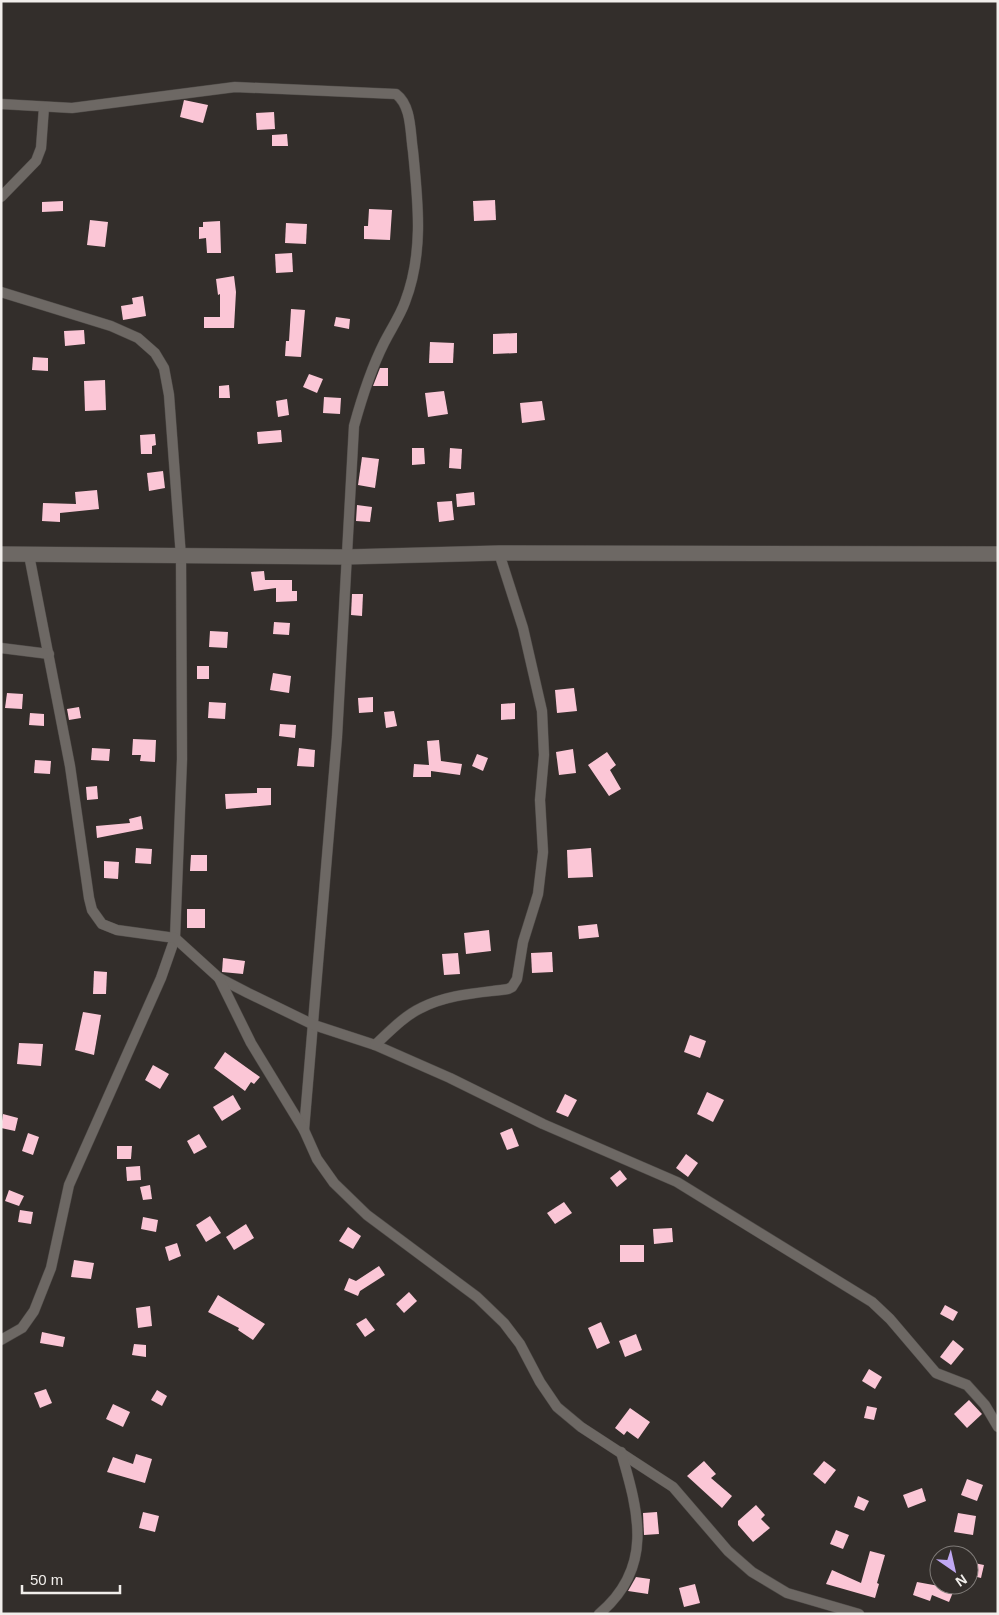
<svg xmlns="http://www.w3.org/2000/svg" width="999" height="1615" viewBox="0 0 999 1615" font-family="Helvetica,sans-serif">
  <rect width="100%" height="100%" fill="#332e2b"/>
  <g fill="#fbc6d6">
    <path d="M184,100l24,5 -5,18 -23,-6z"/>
    <path d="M274,112l1,17 -18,1 -1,-17z"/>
    <path d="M287,134l1,12h-16v-11z"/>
    <path d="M495,200l1,20 -22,1 -1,-20z"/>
    <path d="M63,201v10l-21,1v-10z"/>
    <path d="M369,209l23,1 -2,30 -26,-1v-13h4z"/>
    <path d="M90,220l18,2 -3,25 -18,-2z"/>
    <path d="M220,221l1,32h-14l-1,-15 -7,1v-12h4v-5z"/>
    <path d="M286,223l21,1 -1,20 -21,-1z"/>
    <path d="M292,253l1,19 -17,1 -1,-19z"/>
    <path d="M234,276l2,16 -2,36h-30v-11h16v-23l-2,1 -2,-16z"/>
    <path d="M143,296l3,20 -23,4 -2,-14 12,-2 -1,-6z"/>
    <path d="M291,309l14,1 -4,47 -16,-1 1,-15h3z"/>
    <path d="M336,317l14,2 -1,10 -15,-3z"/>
    <path d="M84,330l1,14 -20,2 -1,-15z"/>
    <path d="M517,333v20l-24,1v-20z"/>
    <path d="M430,342l24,1 -1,20h-24z"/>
    <path d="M33,357l15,1v13l-16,-1z"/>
    <path d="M380,368h8v18h-15z"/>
    <path d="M309,374l14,5 -6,14 -14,-6z"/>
    <path d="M105,380l1,30 -21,1 -1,-30z"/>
    <path d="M229,385l1,13h-11v-12z"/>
    <path d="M444,391l4,23 -20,3 -3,-24z"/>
    <path d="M324,397l17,1 -1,16 -17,-1z"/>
    <path d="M287,399l2,16 -11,2 -2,-16z"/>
    <path d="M542,401l3,19 -23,3 -2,-20z"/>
    <path d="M281,430l1,12 -24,2 -1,-12z"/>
    <path d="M155,434l1,11 -4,1v8h-11l-1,-19z"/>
    <path d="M412,448h12l1,16 -13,1z"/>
    <path d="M450,448l12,1 -1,20 -12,-1z"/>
    <path d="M362,457l17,2 -4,29 -17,-3z"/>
    <path d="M163,471l2,17 -16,3 -2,-18z"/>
    <path d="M97,490l2,19 -39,4v9l-18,-1 1,-18 33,1 -1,-12z"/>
    <path d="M474,492l1,13 -18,2 -1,-13z"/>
    <path d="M452,501l2,19 -15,2 -2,-20z"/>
    <path d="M357,505l15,2 -2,15 -14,-1z"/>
    <path d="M264,571l1,9h27v11h5v10l-21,1v-14l-22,3 -3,-19z"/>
    <path d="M352,594h11l-1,22 -11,-1z"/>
    <path d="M274,622l16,1 -1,12 -16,-1z"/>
    <path d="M210,631l18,1 -1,16 -18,-1z"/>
    <rect x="197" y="666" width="12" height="13"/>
    <path d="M273,673l18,3 -2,17 -19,-3z"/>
    <path d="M574,688l3,23 -20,2 -2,-23z"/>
    <path d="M7,693l16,1 -1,15 -17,-1z"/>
    <path d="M373,697v15l-14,1 -1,-15z"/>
    <path d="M209,702l17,1 -1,16 -17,-1z"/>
    <path d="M515,703v16l-14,1v-16z"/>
    <path d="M79,707l2,11 -12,2 -2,-11z"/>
    <path d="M394,711l3,15 -11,2 -2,-16z"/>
    <path d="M30,713l14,1v12l-15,-1z"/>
    <path d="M280,724l16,1 -1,13 -16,-2z"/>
    <path d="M133,739l23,1 -1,22 -15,-1 1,-6h-9z"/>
    <path d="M439,740l2,21 21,3 -2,11 -29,-4v6h-18l1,-13 15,1 -2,-24z"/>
    <path d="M92,748l18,1 -1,12 -18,-1z"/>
    <path d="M299,748l16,2 -1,17 -17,-1z"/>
    <path d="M573,749l3,24 -17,2 -3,-23z"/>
    <path d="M607,752l9,13 -6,5 11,19 -12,7 -21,-31z"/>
    <path d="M477,754l11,4 -5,13 -11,-5z"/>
    <path d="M35,760l16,1 -1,13 -16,-1z"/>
    <path d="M97,786l1,13 -11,1 -1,-13z"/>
    <path d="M257,788h14v17l-45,4 -1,-15 32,-1z"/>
    <path d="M141,816l2,13 -46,9 -1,-12 34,-3 -1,-4z"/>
    <path d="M136,848l16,1 -1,15 -16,-1z"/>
    <path d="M591,848l2,29 -25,1 -1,-28z"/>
    <path d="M191,855h16v16h-17z"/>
    <path d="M104,861l15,1 -1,17 -14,-1z"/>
    <rect x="187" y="909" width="18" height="19"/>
    <path d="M597,924l2,13 -20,2 -1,-13z"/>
    <path d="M489,930l2,21 -25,3 -2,-21z"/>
    <path d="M552,952l1,20 -21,1 -1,-20z"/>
    <path d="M458,953l2,21 -16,1 -2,-21z"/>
    <path d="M223,958l22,3 -2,13 -21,-2z"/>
    <path d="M94,971l13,1 -1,22h-13z"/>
    <path d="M83,1012l18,3 -7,40 -19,-5z"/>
    <path d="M690,1035l16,6 -6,17 -16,-6z"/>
    <path d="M19,1043l24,1 -2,22 -24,-2z"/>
    <path d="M225,1052l35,25 -6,7 -3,-2 -6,9 -31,-23z"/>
    <path d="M153,1065l16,9 -9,15 -15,-9z"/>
    <path d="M707,1092l17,8 -11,22 -16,-8z"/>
    <path d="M565,1094l12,6 -9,17 -12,-5z"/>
    <path d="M233,1095l8,14 -19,12 -9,-14z"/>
    <path d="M3,1114l15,4 -3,13 -14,-3z"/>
    <path d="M512,1128l7,18 -12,4 -7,-17z"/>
    <path d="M28,1133l11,4 -6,18 -11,-4z"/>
    <path d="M199,1134l8,13 -13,7 -7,-13z"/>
    <path d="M117,1146h15l-1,13h-14z"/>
    <path d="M686,1154l12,9 -10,14 -12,-9z"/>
    <path d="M140,1166l1,14 -14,1 -1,-14z"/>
    <path d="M620,1170l7,9 -10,8 -7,-9z"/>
    <path d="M150,1185l2,14 -9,1 -3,-13z"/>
    <path d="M9,1190l15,6 -5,10 -14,-5z"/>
    <path d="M564,1202l8,11 -17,11 -8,-11z"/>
    <path d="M20,1210l13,2 -2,12 -13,-2z"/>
    <path d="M210,1216l11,17 -15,9 -10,-17z"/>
    <path d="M143,1217l15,3 -2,12 -15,-3z"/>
    <path d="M246,1224l8,14 -20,12 -8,-13z"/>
    <path d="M348,1227l13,9 -8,13 -14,-8z"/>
    <path d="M672,1228l1,14 -19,2 -1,-15z"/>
    <path d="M177,1243l4,13 -12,5 -4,-14z"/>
    <rect x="620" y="1245" width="24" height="17"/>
    <path d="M74,1260l20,3 -3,16 -20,-2z"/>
    <path d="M379,1266l6,9 -25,16 -2,5 -14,-6 5,-12 7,3z"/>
    <path d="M409,1292l8,9 -13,12 -8,-9z"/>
    <path d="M218,1295l47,29 -12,16 -15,-10 1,-2 -31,-16z"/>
    <path d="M945,1305l13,7 -5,9 -13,-7z"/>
    <path d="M150,1306l2,20 -14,2 -2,-20z"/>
    <path d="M366,1318l9,12 -10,7 -9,-13z"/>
    <path d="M601,1322l9,21 -13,6 -9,-21z"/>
    <path d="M42,1332l23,5 -2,10 -23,-4z"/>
    <path d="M636,1334l6,16 -17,7 -6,-16z"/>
    <path d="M953,1340l11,9 -13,16 -11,-8z"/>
    <path d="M134,1344l12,1v12l-14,-2z"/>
    <path d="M869,1369l13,8 -7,12 -13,-8z"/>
    <path d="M46,1389l6,14 -12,5 -6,-15z"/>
    <path d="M157,1390l10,6 -5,10 -11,-6z"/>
    <path d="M969,1400l13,14 -15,14 -13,-14z"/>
    <path d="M113,1404l17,8 -7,15 -17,-8z"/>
    <path d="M867,1406l10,2 -3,12 -10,-2z"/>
    <path d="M630,1408l20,14 -12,17 -11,-8 -3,4 -9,-7z"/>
    <path d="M136,1454l16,5 -7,24 -38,-11 6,-15 20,7z"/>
    <path d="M704,1461l12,13 -5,4 21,18 -10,12 -35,-32z"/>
    <path d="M824,1461l12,9 -11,14 -12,-10z"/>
    <path d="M967,1479l16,6 -6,16 -16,-6z"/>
    <path d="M922,1488l4,13 -18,7 -5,-13z"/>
    <path d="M858,1496l11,5 -5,10 -10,-4z"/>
    <path d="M756,1505l9,10 -4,4 9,9 -17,14 -15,-17v-4z"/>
    <path d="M143,1512l16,4 -4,16 -16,-4z"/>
    <path d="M657,1512l2,22 -15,1 -1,-22z"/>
    <path d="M958,1513l18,3 -3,19 -19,-3z"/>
    <path d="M836,1530l13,5 -6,14 -13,-5z"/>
    <path d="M870,1551l15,4 -8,28 2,1 -4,14 -49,-14 6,-14 29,13z"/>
    <path d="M969,1562l15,3 -3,13 -12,-3z"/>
    <path d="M636,1577l14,2 -2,15 -20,-3z"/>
    <path d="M917,1582l22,4 17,-1 -7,17 -17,-7 -2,6 -17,-6z"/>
    <path d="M695,1584l5,19 -16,4 -5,-19z"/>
  </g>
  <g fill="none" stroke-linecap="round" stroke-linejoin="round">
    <g stroke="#4e4a47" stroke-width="11">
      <g id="street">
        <path d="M1,104l71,4 163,-21 161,7c16,12 14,39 17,57 5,51 11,102 -8,151 -5,14 -14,27 -21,41 -13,26 -22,54 -30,83l-17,311 -33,393"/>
        <path d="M1,197l35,-36 5,-13 3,-41"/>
        <path d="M1,292l110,34 27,12 17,15 9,15 5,27 12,162 1,202 -7,179 -14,40 -92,207 -18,83 -17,43 -12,17 -21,12"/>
        <path d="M29,555l41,211 19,132 3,12 10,14 15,6 58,8 44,40 29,15 66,32 61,20 75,33 93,46 134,58 195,120 18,17 46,54 31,12 18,20 13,22"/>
        <path d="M1,648l48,6"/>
        <path d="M219,978l32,65 53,87 13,29 17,24 33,32 110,82 27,26 16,21 20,38 17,25 24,20 92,60 55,64 24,21 35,21 72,21"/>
        <path d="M375,1045c14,-13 29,-29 46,-37 27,-14 58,-15 87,-19l4,-2 5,-8 6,-37 15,-48 5,-42 -3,-52 4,-45 -2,-44 -19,-83 -24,-75"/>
        <path d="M599,1614c55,-46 40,-101 22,-162"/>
      </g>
    </g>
    <g stroke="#4e4a47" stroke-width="16">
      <path id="secondary" d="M1,554l344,3 154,-4 499,1"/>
    </g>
    <use href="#street" stroke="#6d6864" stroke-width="10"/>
    <use href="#secondary" stroke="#6d6864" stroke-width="15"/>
  </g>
  <rect width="999" height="1615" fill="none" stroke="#f1eeeb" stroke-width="5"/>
  <g transform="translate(954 1570) rotate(146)"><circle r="24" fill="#332e2b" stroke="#7f7b78"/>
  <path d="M0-4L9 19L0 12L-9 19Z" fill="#c0a8f3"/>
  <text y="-8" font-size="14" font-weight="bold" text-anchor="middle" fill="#f1eeeb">N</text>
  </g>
  <path d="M22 1585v8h98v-8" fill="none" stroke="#f1eeeb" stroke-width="2.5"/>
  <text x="30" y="1585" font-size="15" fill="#f1eeeb" stroke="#332e2b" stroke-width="4" paint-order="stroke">50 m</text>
</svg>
